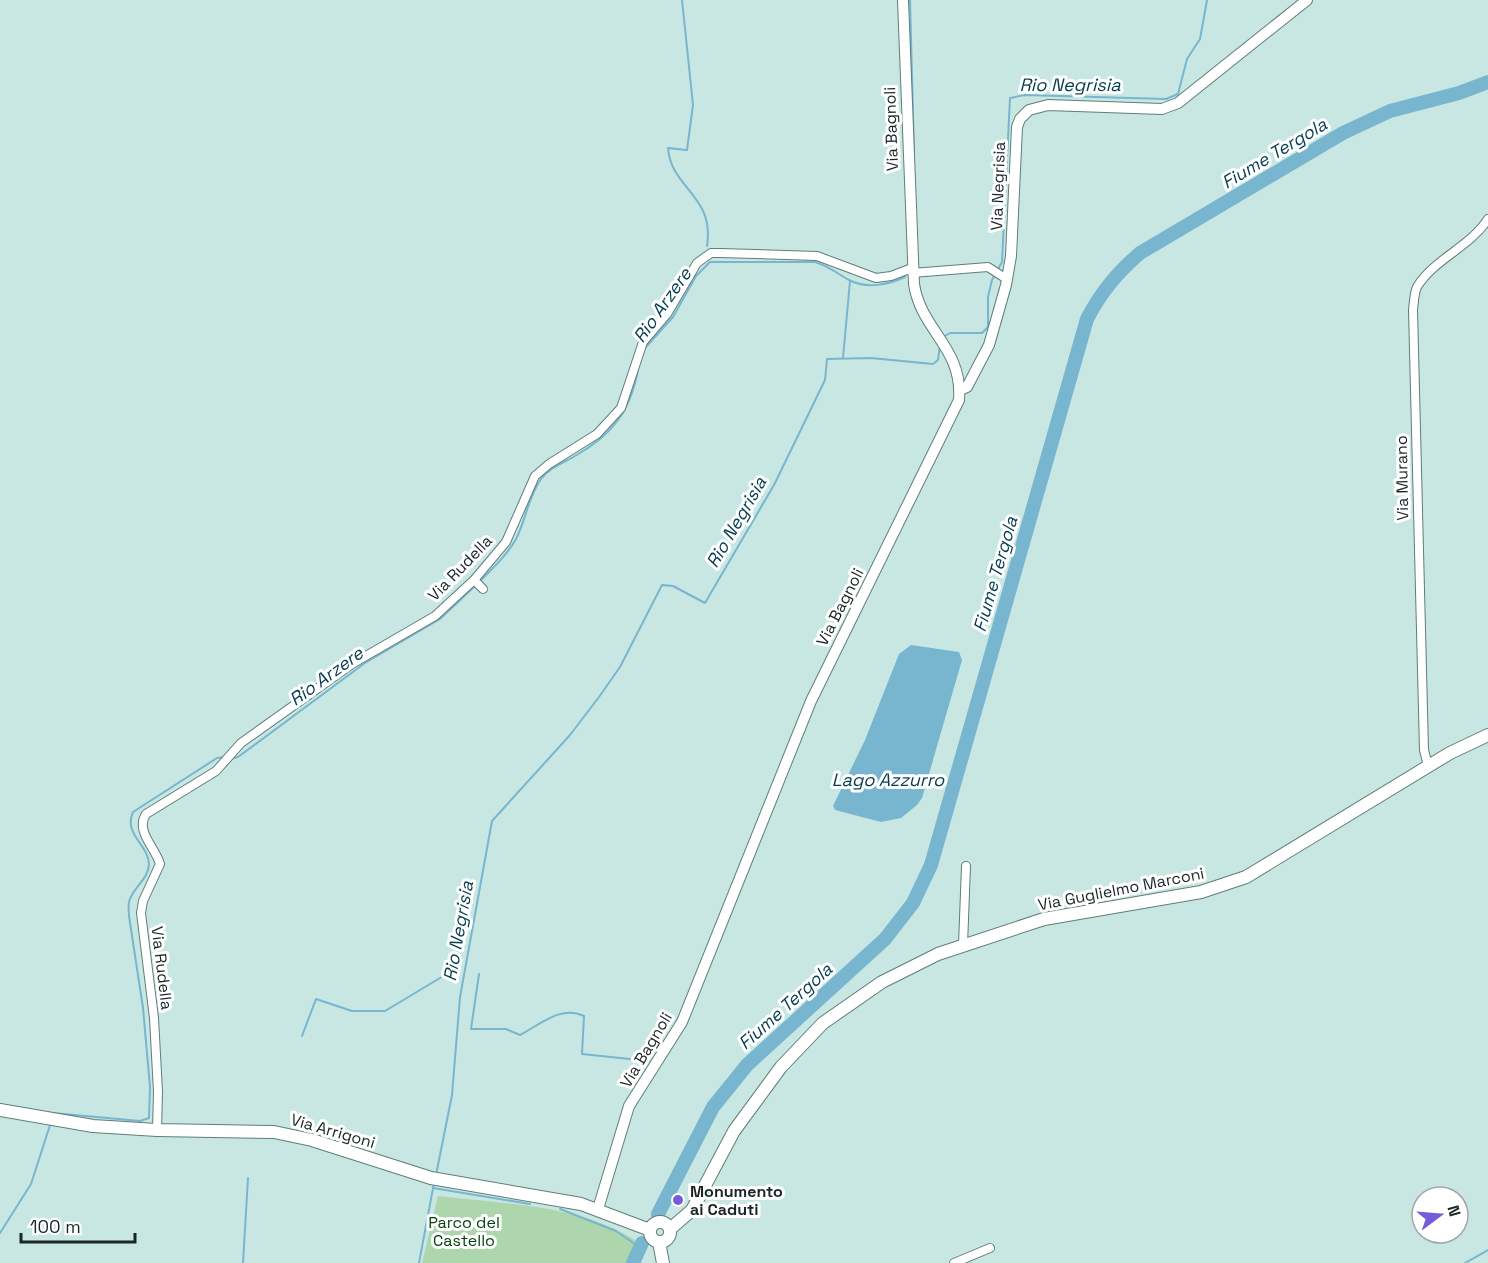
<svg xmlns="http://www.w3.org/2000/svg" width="1488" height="1263" viewBox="0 0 1488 1263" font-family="'Space Grotesk',sans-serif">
  <rect width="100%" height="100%" fill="#c8e7e3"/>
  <path fill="#aed6ad" d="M438,1196c66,8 139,8 197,44l-7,23h-206z"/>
  <path fill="#78b5cf" d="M911,645l48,7 3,8 -40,138 -5,7 -16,13 -20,4 -46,-12 -2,-4 32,-66 34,-86z"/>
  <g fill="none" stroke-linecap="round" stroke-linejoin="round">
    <g stroke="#78b5cf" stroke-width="2">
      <path d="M682,0l11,105 -6,45 -19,-2c3,41 47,47 39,98"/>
      <path d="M910,0l4,153"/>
      <path d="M943,337l7,-4h32l6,-6v-30l4,-17 10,-18 8,-164 15,-3 141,4 12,-5 9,-35 13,-20 7,-39"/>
      <path d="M645,348l28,-31 23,-41 14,-14h105c14,4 21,11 34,18 17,9 39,5 56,-3"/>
      <path d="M843,358l7,-77"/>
      <path d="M480,581c13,-13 27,-26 36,-42 10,-19 12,-42 25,-60 8,-11 22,-16 34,-23 37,-21 55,-44 63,-86"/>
      <path d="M230,759l8,-2 127,-94 75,-44 36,-34"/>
      <path d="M479,974l-8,55h35l14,6c21,-11 41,-30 64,-19l-2,38 67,7"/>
      <path d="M302,1036l14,-37 36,12h33l65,-39"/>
      <path d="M53,1113l87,8 9,-3 1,-31 -7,-79 -14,-92c0,-4 -1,-10 0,-14 3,-14 20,-23 20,-38 -1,-20 -26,-30 -16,-52l84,-54 8,-1"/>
      <path d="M436,1175l16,-80 8,-98 32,-176 78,-86 29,-38 21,-30 42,-82 11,1 32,17 69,-118 51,-105 2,-21 44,-1 62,6 5,-4 2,-15"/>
      <path d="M433,1188l97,16"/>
      <path d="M560,1209l56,22 23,16"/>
      <path d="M0,1233l31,-49 20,-62"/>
      <path d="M243,1263l5,-85"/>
      <path d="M419,1263l15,-80"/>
      <path d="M1465,1263l23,-13"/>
    </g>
    <g stroke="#78b5cf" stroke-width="14">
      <path d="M658,1214l55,-107 34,-42 138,-126 28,-36 18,-38 156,-546c14,-27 30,-46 53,-66l203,-120 47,-22 69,-18 29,-11"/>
      <path d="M633,1263l9,-20"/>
    </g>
    <g stroke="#607d78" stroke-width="10">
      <g id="minor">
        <path d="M912,273l76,-6 17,11"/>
        <path d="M474,580l9,9"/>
        <path d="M1428,766l-4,-16 -11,-440c1,-7 1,-17 4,-23 17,-28 53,-40 71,-68"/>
        <path d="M963,945l3,-79"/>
        <path d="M157,1130l1,-38 -4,-74 -13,-105 2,-12 17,-37c-5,-17 -25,-33 -14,-50l70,-43 25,-28 111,-79 83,-48 39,-36 32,-38 29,-66 14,-12 48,-30 24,-26 22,-66 24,-28 30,-51 14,-10h9l97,3 59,22 15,-2 21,-8"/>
        <path d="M954,1263l36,-15"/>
      </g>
    </g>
    <g stroke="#607d78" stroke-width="12">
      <g id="tertiary">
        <path d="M960,390l7,-3 22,-42 17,-60 5,-29 6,-129 3,-8 9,-9 19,-5 114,4 16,-6 129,-103"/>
        <path d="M598,1209l31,-103 53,-84 129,-321 148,-301c4,-53 -38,-69 -45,-116l-11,-284"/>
      </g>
    </g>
    <g stroke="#607d78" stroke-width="14">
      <g id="secondary">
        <path d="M0,1110l93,16 64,4 117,2 38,8 119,38 150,26 69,26"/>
        <circle cx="660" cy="1232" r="10"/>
        <path d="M670,1229l22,-19 42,-79 47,-64 42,-44 59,-41 56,-28 106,-35 157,-27 45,-15 204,-124 38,-18"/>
        <path d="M659,1242l4,21"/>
      </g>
    </g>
    <use href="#minor" stroke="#fff" stroke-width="8"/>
    <use href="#tertiary" stroke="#fff" stroke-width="10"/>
    <use href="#secondary" stroke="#fff" stroke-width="12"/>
  </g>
  <circle fill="#755dd8" stroke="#fff" stroke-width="2" cx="678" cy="1200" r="6"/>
  <g text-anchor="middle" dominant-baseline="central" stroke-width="6" stroke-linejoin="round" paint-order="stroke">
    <g font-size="16" fill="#1a2624" stroke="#fff">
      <text transform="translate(891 129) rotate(-92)">Via Bagnoli</text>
      <text transform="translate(998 186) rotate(-88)">Via Negrisia</text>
      <text transform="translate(1402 478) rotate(-91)">Via Murano</text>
      <text transform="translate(460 568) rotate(-46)">Via Rudella</text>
      <text transform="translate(840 607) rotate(-63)">Via Bagnoli</text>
      <text transform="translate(1121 889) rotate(-11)">Via Guglielmo Marconi</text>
      <text transform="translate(162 968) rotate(83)">Via Rudella</text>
      <text transform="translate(646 1050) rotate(-59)">Via Bagnoli</text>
      <text transform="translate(333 1131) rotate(16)">Via Arrigoni</text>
    </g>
    <g font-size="16" font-weight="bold" fill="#1a2624" stroke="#fff" text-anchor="start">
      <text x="690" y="1191">Monumento<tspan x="690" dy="18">ai Caduti</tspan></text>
    </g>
    <g font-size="16" fill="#04430c" stroke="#fff">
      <text x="464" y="1222">Parco del<tspan x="464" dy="18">Castello</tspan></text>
    </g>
    <g font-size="18" font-style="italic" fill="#053d50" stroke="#fff">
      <text x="1070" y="84">Rio Negrisia</text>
      <text transform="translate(1274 153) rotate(-31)">Fiume Tergola</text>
      <text transform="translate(662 305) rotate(-55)">Rio Arzere</text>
      <text transform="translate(736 522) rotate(-60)">Rio Negrisia</text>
      <text transform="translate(995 574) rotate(-74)">Fiume Tergola</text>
      <text transform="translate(326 676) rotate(-36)">Rio Arzere</text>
      <text x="888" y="779">Lago Azzurro</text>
      <text transform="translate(458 931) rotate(-80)">Rio Negrisia</text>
      <text transform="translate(785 1006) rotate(-42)">Fiume Tergola</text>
    </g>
  </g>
  <g transform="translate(1440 1215) rotate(74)"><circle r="28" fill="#ffffff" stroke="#a3a8a7" stroke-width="1.5"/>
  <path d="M0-4.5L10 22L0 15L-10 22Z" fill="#755dd8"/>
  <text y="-9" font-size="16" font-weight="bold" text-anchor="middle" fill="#1a2624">N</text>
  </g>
  <path d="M21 1233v9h114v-9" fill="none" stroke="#1a2624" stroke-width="3"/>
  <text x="30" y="1233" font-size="18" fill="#1a2624" stroke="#ffffff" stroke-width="4.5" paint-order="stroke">100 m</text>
</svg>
